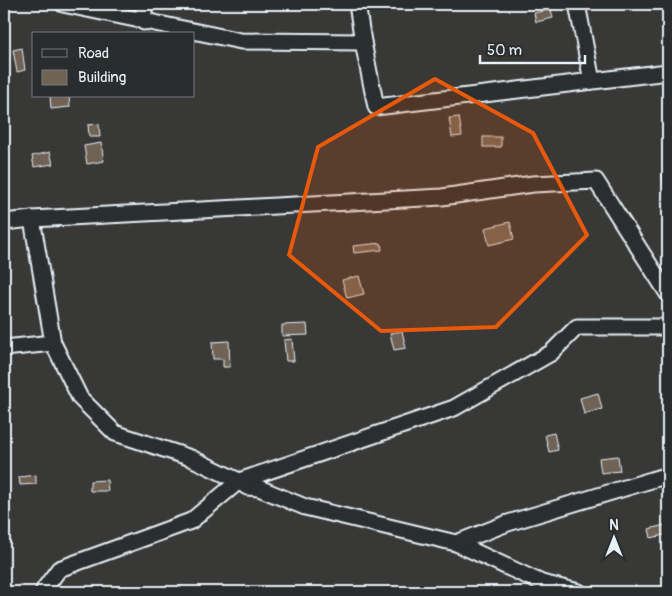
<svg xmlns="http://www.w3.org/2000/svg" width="672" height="596" viewBox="0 0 672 596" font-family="Pangolin,sans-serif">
  <rect width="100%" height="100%" fill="#383836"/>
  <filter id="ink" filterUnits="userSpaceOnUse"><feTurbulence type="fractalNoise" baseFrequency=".02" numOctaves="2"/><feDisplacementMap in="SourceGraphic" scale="10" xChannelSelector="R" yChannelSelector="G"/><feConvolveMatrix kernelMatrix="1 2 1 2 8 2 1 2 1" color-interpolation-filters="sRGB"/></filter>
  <g filter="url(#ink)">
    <g fill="#706356" stroke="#e8f1f8">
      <path d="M551,9l2,9 -17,4 -2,-9z"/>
      <path d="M22,48l3,22 -8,2 -4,-22z"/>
      <path d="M50,96h19l1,11 -19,2z"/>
      <path d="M459,117l3,19 -10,1 -3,-19z"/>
      <path d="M99,124l1,13h-11l-1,-12z"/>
      <rect x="483" y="137" width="18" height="10"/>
      <path d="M101,143l3,18 -17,3 -3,-18z"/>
      <path d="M50,152l3,12 -19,3 -2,-11z"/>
      <path d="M662,174h6v17h-4z"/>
      <path d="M510,222l4,17 -25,6 -4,-17z"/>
      <path d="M381,243l1,7 -28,3 -1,-7z"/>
      <path d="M359,276l5,18 -17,4 -5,-18z"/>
      <path d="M307,324l1,11 -26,1v-11z"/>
      <path d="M402,331l4,17 -12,2 -4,-17z"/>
      <path d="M292,339l2,22h-8l-2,-21z"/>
      <path d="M229,341l1,26h-7v-8h-10l-1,-17z"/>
      <path d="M598,393l4,16 -18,5 -4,-16z"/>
      <path d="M554,433l4,17 -9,2 -4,-17z"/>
      <path d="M618,456l2,15 -19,2 -2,-15z"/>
      <path d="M36,475v9l-16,1 -1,-8z"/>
      <path d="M107,480l1,11h-18v-10z"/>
      <path d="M668,524v10l-17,4 -2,-9z"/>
    </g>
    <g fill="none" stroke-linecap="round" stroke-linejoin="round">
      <g stroke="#e8f1f8" stroke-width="19">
        <g id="minor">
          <path d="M63,4l178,37 122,1 13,65 292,-35"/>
          <path d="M144,4v18"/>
          <path d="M357,4l6,38"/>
          <path d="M577,4l15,77"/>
          <path d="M32,219l21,124 27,55 35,35 76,25 48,23 8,6 12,1 46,19 151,36 86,40 37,9"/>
          <path d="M4,222l28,-3 410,-22 91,-13 63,-3 72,113"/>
          <path d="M4,348l49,-5"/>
          <path d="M456,543l52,-20 160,-48"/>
          <path d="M43,592l2,-4 14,-19 132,-48 48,-40 215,-73 97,-55 26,-26h91"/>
        </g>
      </g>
      <use href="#minor" stroke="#2a2d2e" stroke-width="15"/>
    </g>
  </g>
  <path fill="#e8590c" fill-opacity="0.2" stroke="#e8590c" stroke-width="4" stroke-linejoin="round" d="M435,79l98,54 54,102 -91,92 -115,4 -92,-76 29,-108z"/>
  <rect width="672" height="596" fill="none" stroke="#2a2d2e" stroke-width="20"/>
  <rect x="10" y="10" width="652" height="576" fill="none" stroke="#e8f1f8" stroke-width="2" filter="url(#ink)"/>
  <rect x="32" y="32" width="162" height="65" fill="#2a2d2e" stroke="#767b7f"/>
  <rect x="42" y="49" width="25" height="8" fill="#2a2d2e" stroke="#767b7f"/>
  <text x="78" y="58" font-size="15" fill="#e8f1f8">Road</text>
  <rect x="42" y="70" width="25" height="15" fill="#706356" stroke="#767b7f"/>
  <text x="78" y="82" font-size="15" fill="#e8f1f8">Building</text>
  <g transform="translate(614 538)" stroke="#2a2d2e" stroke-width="4" paint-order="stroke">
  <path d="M0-4L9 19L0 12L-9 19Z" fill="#e8f1f8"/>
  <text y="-8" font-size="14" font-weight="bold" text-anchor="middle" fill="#e8f1f8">N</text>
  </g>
  <path d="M480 55v8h105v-8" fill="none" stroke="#e8f1f8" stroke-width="2.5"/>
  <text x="487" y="55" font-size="15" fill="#e8f1f8" stroke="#2a2d2e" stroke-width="4" paint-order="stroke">50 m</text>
</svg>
